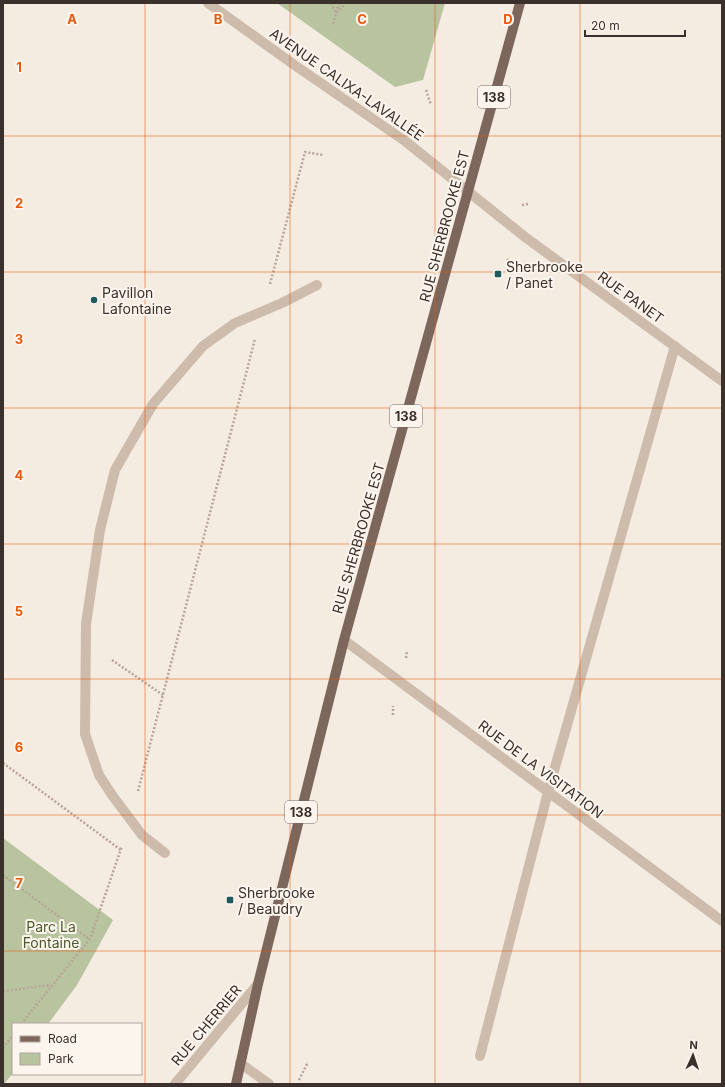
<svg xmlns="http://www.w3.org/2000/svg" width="725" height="1087" viewBox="0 0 725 1087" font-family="Inter,sans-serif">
  <rect width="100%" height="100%" fill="#f4ebe1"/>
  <g fill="#b8c4a0">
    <path d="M277,3h168l-22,77 -28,7z"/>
    <path d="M3,838l110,82 -36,65 -29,39h-35v49l-9,11h-1z"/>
  </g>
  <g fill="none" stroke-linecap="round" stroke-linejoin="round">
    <g stroke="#b9a596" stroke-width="2.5" stroke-dasharray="2 2" stroke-linecap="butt">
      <path d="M331,3l5,10 10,-10"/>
      <path d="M333,24l6,-21"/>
      <path d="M426,90l5,15"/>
      <path d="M522,205l6,-1"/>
      <path d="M507,259l4,4"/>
      <path d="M270,284l35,-132 18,3"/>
      <path d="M406,658l1,-8"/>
      <path d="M112,660l51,35"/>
      <path d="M393,715v-9"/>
      <path d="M3,763l118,87"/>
      <path d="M138,791l117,-452"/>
      <path d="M3,875l86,64"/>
      <path d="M3,991l48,-6"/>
      <path d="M21,1024l69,-85 32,-93"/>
      <path d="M3,1048l10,-13"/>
      <path d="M299,1080l9,-18"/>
    </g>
    <g stroke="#cdbbac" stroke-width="10">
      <path d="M208,3l85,61 112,77 120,96 197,144"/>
      <path d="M344,640l378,281"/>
      <path d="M165,853l-23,-18 -30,-40 -13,-20 -14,-41 1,-110 14,-94 15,-60 38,-66 50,-58 32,-23 47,-20 35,-18"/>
      <path d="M480,1056l68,-264 127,-446"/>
      <path d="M240,1063l29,21"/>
      <path d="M175,1084l83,-100"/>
    </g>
    <path stroke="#7d675c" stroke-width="10" d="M236,1084l22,-100 86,-344 176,-637"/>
  </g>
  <path fill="none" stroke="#e8590c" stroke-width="1" stroke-opacity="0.55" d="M145,3v1081M290,3v1081M435,3v1081M580,3v1081M3,136h719M3,272h719M3,408h719M3,544h719M3,679h719M3,815h719M3,951h719"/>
  <g fill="#1f5a5e" stroke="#fbf5ee" stroke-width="1.5">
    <rect x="494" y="270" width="8" height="8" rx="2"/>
    <circle cx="94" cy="300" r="4"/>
    <rect x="226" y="896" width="8" height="8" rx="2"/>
  </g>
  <g text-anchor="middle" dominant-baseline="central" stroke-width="4" stroke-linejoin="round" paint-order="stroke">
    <g fill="#fbf5ee" stroke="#756b66" stroke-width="1">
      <rect x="478" y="86" width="32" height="22" rx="3"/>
      <rect x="390" y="405" width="32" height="22" rx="3"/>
      <rect x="285" y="801" width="32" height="22" rx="3"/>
    </g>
    <g font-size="13" font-weight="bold" fill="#3b302b">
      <text x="494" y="97">138</text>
      <text x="406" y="416">138</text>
      <text x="301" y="812">138</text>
    </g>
    <g font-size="14" fill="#3b302b" stroke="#fbf5ee">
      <text transform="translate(347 84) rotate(35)">AVENUE CALIXA-LAVALLÉE</text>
      <text transform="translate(444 226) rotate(-75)">RUE SHERBROOKE EST</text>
      <text transform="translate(631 297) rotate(36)">RUE PANET</text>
      <text transform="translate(358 538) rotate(-74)">RUE SHERBROOKE EST</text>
      <text transform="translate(541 769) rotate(37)">RUE DE LA VISITATION</text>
      <text transform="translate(206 1025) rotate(-50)">RUE CHERRIER</text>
    </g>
    <g font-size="14" fill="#3b302b" stroke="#fbf5ee" text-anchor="start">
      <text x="506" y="266">Sherbrooke<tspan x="506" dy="16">/ Panet</tspan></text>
      <text x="102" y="292">Pavillon<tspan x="102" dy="16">Lafontaine</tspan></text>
      <text x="238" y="892">Sherbrooke<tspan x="238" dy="16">/ Beaudry</tspan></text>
    </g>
    <g font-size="14" fill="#4a5a2e" stroke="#fbf5ee">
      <text x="51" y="926">Parc La<tspan x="51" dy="16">Fontaine</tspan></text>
    </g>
  </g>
  <g font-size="13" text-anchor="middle" font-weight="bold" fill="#e8590c" stroke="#fbf5ee" stroke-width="4" stroke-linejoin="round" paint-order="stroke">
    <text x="72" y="24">A</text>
    <text x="218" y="24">B</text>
    <text x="362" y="24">C</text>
    <text x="508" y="24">D</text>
    <text x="19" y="72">1</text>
    <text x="19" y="208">2</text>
    <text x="19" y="344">3</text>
    <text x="19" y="480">4</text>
    <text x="19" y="616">5</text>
    <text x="19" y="752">6</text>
    <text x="19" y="888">7</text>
  </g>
  <rect width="725" height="1087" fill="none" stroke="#3b302b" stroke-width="8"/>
  <rect x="12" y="1023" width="130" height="52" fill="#fbf5ee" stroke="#aea6a0"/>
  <rect x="20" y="1036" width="20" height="6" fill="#7d675c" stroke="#aea6a0"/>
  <text x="48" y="1043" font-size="12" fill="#3b302b">Road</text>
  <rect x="20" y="1053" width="20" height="12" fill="#b8c4a0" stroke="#aea6a0"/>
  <text x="48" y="1063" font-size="12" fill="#3b302b">Park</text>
  <g transform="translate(693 1055) rotate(3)" stroke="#fbf5ee" stroke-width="3" paint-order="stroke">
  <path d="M0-3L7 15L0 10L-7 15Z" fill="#3b302b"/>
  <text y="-6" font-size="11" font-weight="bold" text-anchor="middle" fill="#3b302b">N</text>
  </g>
  <path d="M585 30v6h100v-6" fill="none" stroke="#3b302b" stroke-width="2"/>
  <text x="591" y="30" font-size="12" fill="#3b302b" stroke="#fbf5ee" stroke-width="3" paint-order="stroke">20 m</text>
</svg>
